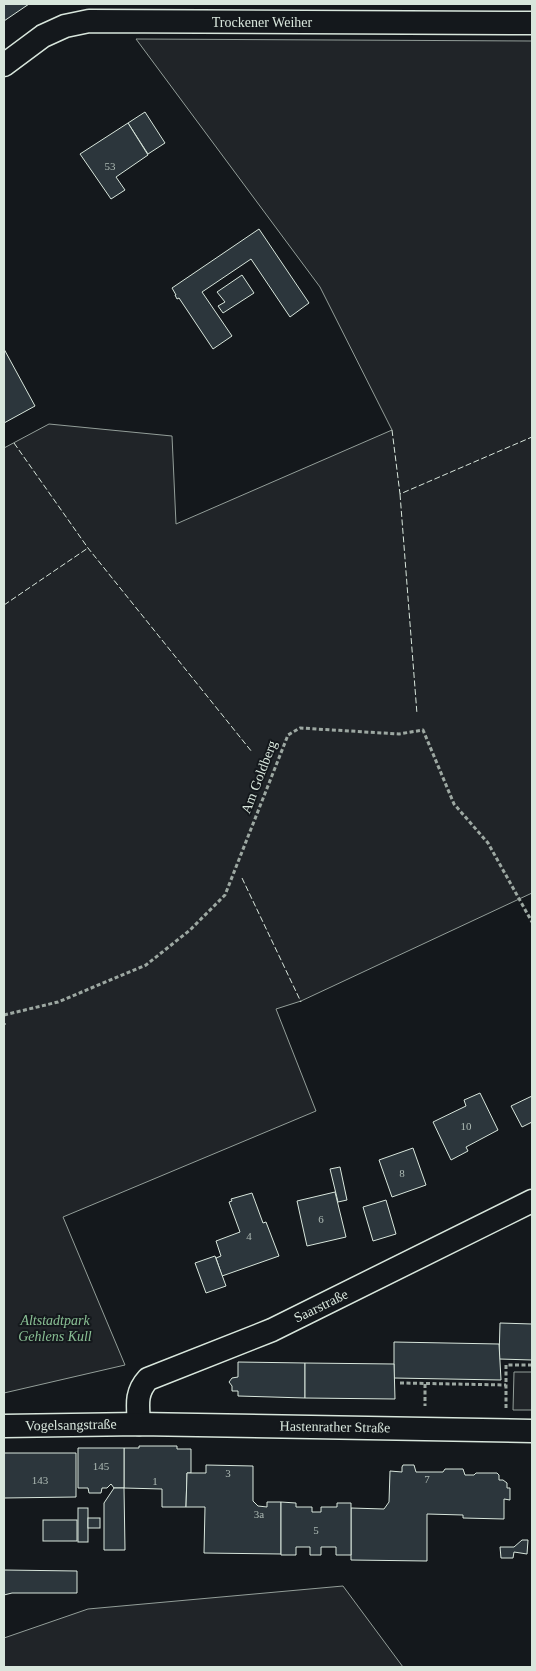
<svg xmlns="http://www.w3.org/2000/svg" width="536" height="1671" viewBox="0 0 536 1671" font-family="Georgia,serif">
  <rect width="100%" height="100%" fill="#14181c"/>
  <g fill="#202428" stroke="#939e99">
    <path d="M136,39l396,2v852l-231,108 -25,8 40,102 -253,106 62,148 -121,28v-368l2,-1 -2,-1v-575l45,-24 123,12 4,88 216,-94 -72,-143z"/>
    <path d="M514,1372h18v38h-19z"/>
    <path d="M343,1586l60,81h-399v-29l84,-29z"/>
  </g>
  <g fill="#2c363c" stroke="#d8e6dc">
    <path d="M4,4h25l-25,17z"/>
    <path d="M145,112l20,31 -17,11 -20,-31z"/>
    <path d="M128,123l20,32 -32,22 9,13 -14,9 -31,-45z"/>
    <path d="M259,229l50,74 -19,14 -39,-58 -49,33 30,44 -19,13 -34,-51 -2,1 -2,-4h1l-4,-7z"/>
    <path d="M242,275l12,18 -31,20 -5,-7 7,-4 -8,-10z"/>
    <path d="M4,349l31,57 -31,17z"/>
    <path d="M480,1093l18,37 -32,17 2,4 -17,9 -18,-38 33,-16 -2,-6z"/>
    <path d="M532,1096v26l-10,5 -11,-21z"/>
    <path d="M413,1148l13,37 -34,12 -13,-37z"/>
    <path d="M340,1167l7,33 -9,2 -8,-33z"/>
    <path d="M335,1192l11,45 -39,9 -10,-45z"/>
    <path d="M252,1193l11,30 3,-1 13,34 -57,20 -6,-18 5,-2 -5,-15 24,-9 -11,-30 3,-1 -1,-2z"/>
    <path d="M386,1200l10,34 -23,7 -10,-34z"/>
    <path d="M215,1256l11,30 -20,7 -11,-30z"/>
    <path d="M500,1323l32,1v36l-33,-1z"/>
    <path d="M394,1342l105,2 2,36 -107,-2z"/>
    <path d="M238,1362l67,1v35l-67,-2v-5h-6v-5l-3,-4 3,-4 6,-1z"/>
    <path d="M305,1363l89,1 1,35 -90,-1z"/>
    <path d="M139,1446h38v3h14v24h-4l-1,34h-24v-18l-38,-1v-40h15z"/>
    <path d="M78,1448h46v40h-10l-3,-4 -4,4h-5l-1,5h-12l-1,-5h-10z"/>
    <path d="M4,1453h72v44l-72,1z"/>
    <path d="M206,1465l47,1v35l5,5 9,1v-5h14v52l-77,-1 1,-46h-19l1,-34h19z"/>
    <path d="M403,1465h11l2,7h27l2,-3h18l2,6h9l2,-2h21l2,2v5h4l4,3v5h3v12l-6,-1v20l-41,-1v-3l-36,-1v47l-76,-1v-52l33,1 5,-7 1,-31 12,1v-5z"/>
    <path d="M114,1488h10l1,62h-21v-47z"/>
    <path d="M281,1502l15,1v4h16v5h9v-5h16v-4h14v52h-15v-8h-15v8h-11v-8h-14v8h-15z"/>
    <rect x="78" y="1508" width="10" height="34"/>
    <rect x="88" y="1518" width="12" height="10"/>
    <rect x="43" y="1520" width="34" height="21"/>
    <path d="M522,1540h6l-1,14 -13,-2 -1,6h-12l-1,-11h14z"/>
    <path d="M4,1570l73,1v22h-65l-8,2z"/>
  </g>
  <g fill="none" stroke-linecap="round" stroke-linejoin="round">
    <g stroke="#d8e6dc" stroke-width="25">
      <g id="street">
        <path d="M4,65l39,-29 22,-10 24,-5 443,2"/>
        <path d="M139,1424c-1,-18 -4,-31 9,-45l124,-49 260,-129"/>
        <path d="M4,1426l135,-2 393,7"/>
      </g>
    </g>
    <g stroke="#9da8a2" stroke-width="3" stroke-dasharray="4 2.5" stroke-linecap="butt">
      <path d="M4,1015l54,-13 88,-37 44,-35 35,-35 63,-160 12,-7 99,6 24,-4 31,74 34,39 44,79"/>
      <path d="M400,1383l106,2"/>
      <path d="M425,1384v22"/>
      <path d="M506,1408v-43h26"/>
    </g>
    <use href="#street" stroke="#14181c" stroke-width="22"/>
    <g stroke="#d8e6dc" stroke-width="1" stroke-dasharray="6 2.5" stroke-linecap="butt">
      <path d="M392,430l8,64 132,-57"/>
      <path d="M14,443l74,105 164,204"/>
      <path d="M400,494l17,220"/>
      <path d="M4,605l84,-57"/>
      <path d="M242,878l59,124"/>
    </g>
  </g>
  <g text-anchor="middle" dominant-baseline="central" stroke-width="4" stroke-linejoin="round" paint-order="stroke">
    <g font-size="11" fill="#adbab4">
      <text x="110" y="166">53</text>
      <text x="466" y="1126">10</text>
      <text x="402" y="1173">8</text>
      <text x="321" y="1219">6</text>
      <text x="249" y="1236">4</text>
      <text x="101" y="1466">145</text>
      <text x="228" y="1473">3</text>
      <text x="427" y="1479">7</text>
      <text x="40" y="1480">143</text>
      <text x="155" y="1481">1</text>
      <text x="259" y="1514">3a</text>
      <text x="316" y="1530">5</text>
    </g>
    <g font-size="14" fill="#d8e6dc" stroke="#14181c">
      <text x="262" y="22">Trockener Weiher</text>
      <text transform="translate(259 777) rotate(-69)">Am Goldberg</text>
      <text transform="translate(321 1306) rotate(-26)">Saarstraße</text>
      <text transform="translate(71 1425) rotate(-1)">Vogelsangstraße</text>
      <text transform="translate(335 1427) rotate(1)">Hastenrather Straße</text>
    </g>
    <g font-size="14" font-style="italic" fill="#8ac095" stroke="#14181c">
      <text x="55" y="1320">Altstadtpark<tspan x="55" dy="16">Gehlens Kull</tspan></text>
    </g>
  </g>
  <rect width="536" height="1671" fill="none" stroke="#d8e6dc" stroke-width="10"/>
</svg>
